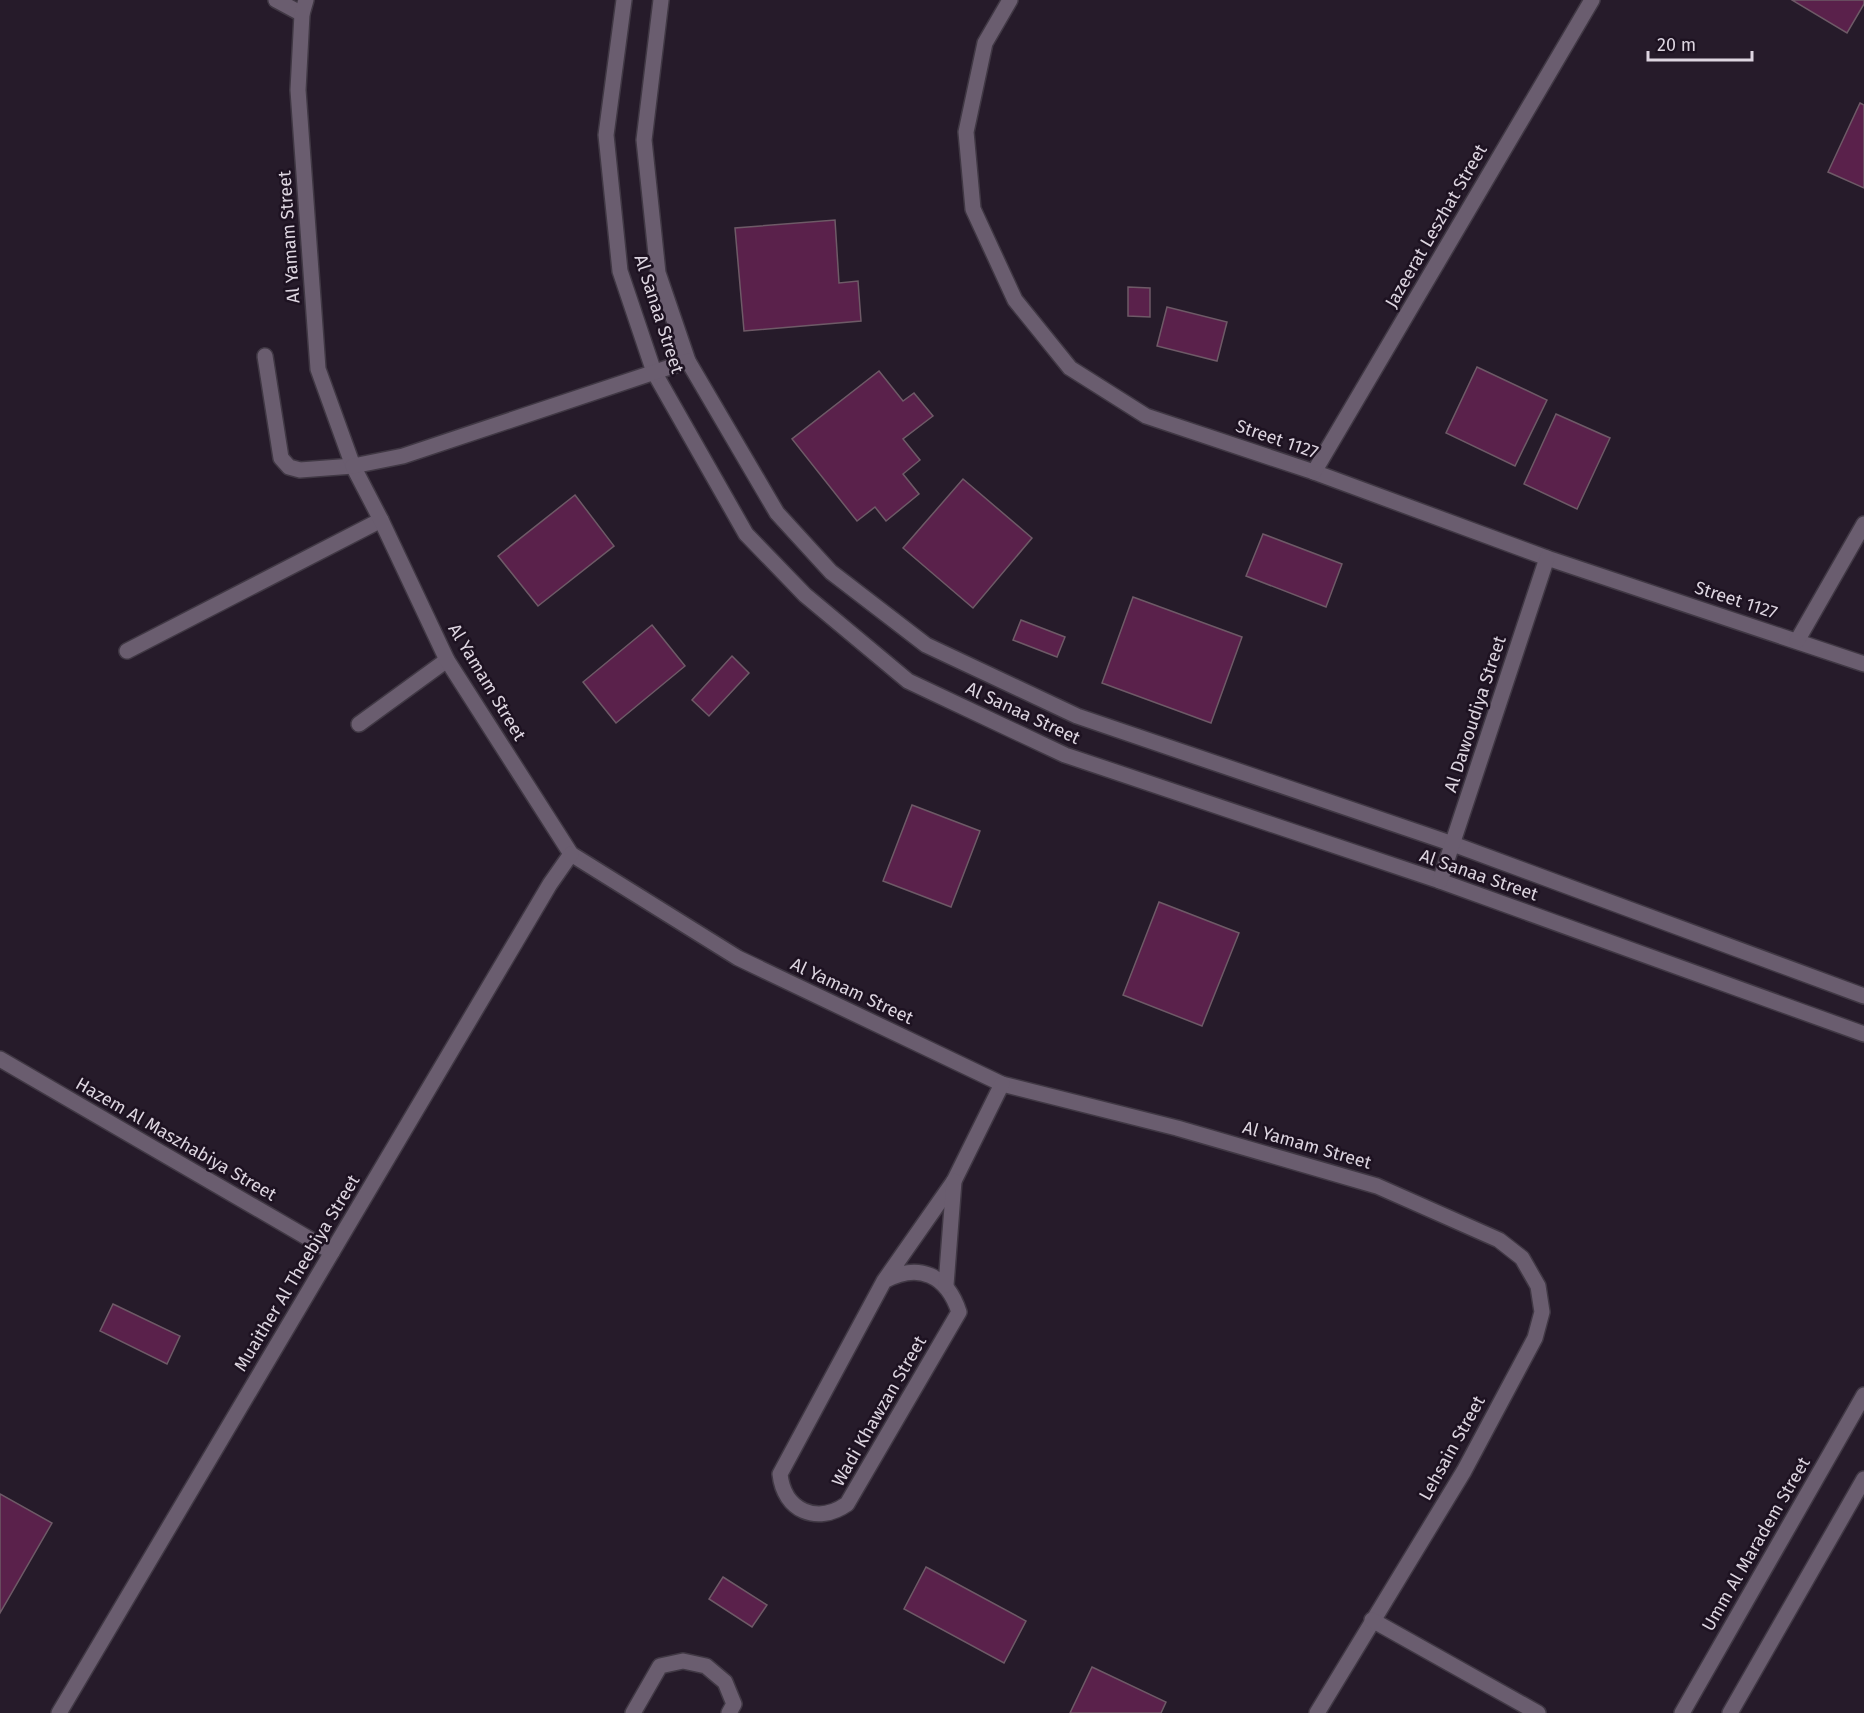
<svg xmlns="http://www.w3.org/2000/svg" width="1864" height="1713" viewBox="0 0 1864 1713" font-family="'Fira Sans',sans-serif">
  <rect width="100%" height="100%" fill="#261b2a"/>
  <g fill="#5a214b" stroke="#6e5a67" stroke-width="1.5">
    <path d="M1792,0h72v4l-17,29z"/>
    <path d="M1860,103l4,2v83l-36,-16z"/>
    <path d="M835,220l4,63 19,-2 3,40 -117,10 -9,-103z"/>
    <path d="M1128,287l22,1v29l-22,-1z"/>
    <path d="M1167,307l60,15 -10,39 -60,-15z"/>
    <path d="M1477,367l70,33 -32,66 -69,-33z"/>
    <path d="M879,371l24,30 11,-8 19,23 -30,23 17,21 -17,14 16,20 -33,27 -11,-14 -18,14 -65,-82z"/>
    <path d="M1556,414l54,24 -33,71 -53,-25z"/>
    <path d="M963,479l69,59 -59,70 -70,-60z"/>
    <path d="M575,495l39,51 -76,60 -40,-50z"/>
    <path d="M1263,534l79,30 -16,43 -80,-31z"/>
    <path d="M1133,597l109,40 -31,86 -109,-40z"/>
    <path d="M1021,620l44,17 -8,20 -44,-17z"/>
    <path d="M652,625l33,41 -69,57 -33,-41z"/>
    <path d="M732,656l17,17 -40,43 -17,-16z"/>
    <path d="M912,805l68,26 -29,76 -68,-26z"/>
    <path d="M1159,902l80,31 -37,93 -79,-31z"/>
    <path d="M113,1304l67,32 -13,28 -67,-33z"/>
    <path d="M0,1494l52,29 -52,90z"/>
    <path d="M926,1567l100,54 -22,42 -100,-54z"/>
    <path d="M723,1577l44,28 -15,22 -43,-28z"/>
    <path d="M1092,1667l74,35 -5,11h-91z"/>
  </g>
  <g fill="none" stroke-linecap="round" stroke-linejoin="round">
    <g stroke="#403844" stroke-width="18">
      <g id="service">
        <path d="M265,356l16,102 8,9 11,3 53,-4"/>
        <path d="M127,651l254,-131"/>
        <path d="M359,724l88,-64"/>
      </g>
    </g>
    <g stroke="#403844" stroke-width="18">
      <g id="minor">
        <path d="M276,0l26,14"/>
        <path d="M306,0l-4,14 -4,76 20,279 35,97 28,54 66,140 124,194 167,104 264,126 175,44 200,58 122,54 23,18 16,28 4,26 -7,26 -71,133 -147,242"/>
        <path d="M624,0l-18,135 14,136 34,101 92,162 59,61 103,86 157,74 375,126 424,153"/>
        <path d="M661,0l-17,140 14,133 30,88 89,152 54,59 95,73 151,71 376,128 411,152"/>
        <path d="M1010,0l-25,43 -19,89 7,77 42,91 55,68 76,48 168,56 233,86 317,106"/>
        <path d="M353,466l50,-10 285,-95"/>
        <path d="M1314,472l278,-472"/>
        <path d="M1797,641l67,-117"/>
        <path d="M1440,881l107,-323"/>
        <path d="M0,1059l332,193"/>
        <path d="M884,1281c35,-19 63,-6 75,31l-112,192c-30,21 -63,7 -67,-30l104,-193 70,-100 48,-97"/>
        <path d="M946,1285l8,-104"/>
        <path d="M1372,1620l166,93"/>
        <path d="M59,1713l491,-829 21,-30"/>
        <path d="M633,1713l27,-47 23,-5 23,5 19,16 9,22 -5,9"/>
        <path d="M1682,1713l182,-318"/>
        <path d="M1730,1713l134,-234"/>
      </g>
    </g>
    <use href="#service" stroke="#6a5d6f" stroke-width="15"/>
    <use href="#minor" stroke="#6a5d6f" stroke-width="15"/>
  </g>
  <g text-anchor="middle" dominant-baseline="central" stroke-width="5" stroke-linejoin="round" paint-order="stroke">
    <g font-size="18" fill="#ddd5e0" stroke="#1d1221">
      <text transform="translate(1436 226) rotate(-60)">Jazeerat Leszhat Street</text>
      <text transform="translate(289 237) rotate(-94)">Al Yamam Street</text>
      <text transform="translate(659 314) rotate(72)">Al Sanaa Street</text>
      <text transform="translate(1277 439) rotate(19)">Street 1127</text>
      <text transform="translate(1736 600) rotate(18)">Street 1127</text>
      <text transform="translate(487 682) rotate(59)">Al Yamam Street</text>
      <text transform="translate(1023 713) rotate(25)">Al Sanaa Street</text>
      <text transform="translate(1475 714) rotate(-72)">Al Dawoudiya Street</text>
      <text transform="translate(1479 875) rotate(19)">Al Sanaa Street</text>
      <text transform="translate(852 991) rotate(25)">Al Yamam Street</text>
      <text transform="translate(176 1139) rotate(30)">Hazem Al Maszhabiya Street</text>
      <text transform="translate(1307 1145) rotate(16)">Al Yamam Street</text>
      <text transform="translate(297 1273) rotate(-59)">Muaither Al Theebiya Street</text>
      <text transform="translate(879 1411) rotate(-60)">Wadi Khawzan Street</text>
      <text transform="translate(1452 1448) rotate(-61)">Lehsain Street</text>
      <text transform="translate(1756 1544) rotate(-60)">Umm Al Maradem Street</text>
    </g>
  </g>
  <path d="M1648 51v9h104v-9" fill="none" stroke="#ddd5e0" stroke-width="3"/>
  <text x="1657" y="51" font-size="18" fill="#ddd5e0" stroke="#1d1221" stroke-width="4.5" paint-order="stroke">20 m</text>
</svg>
